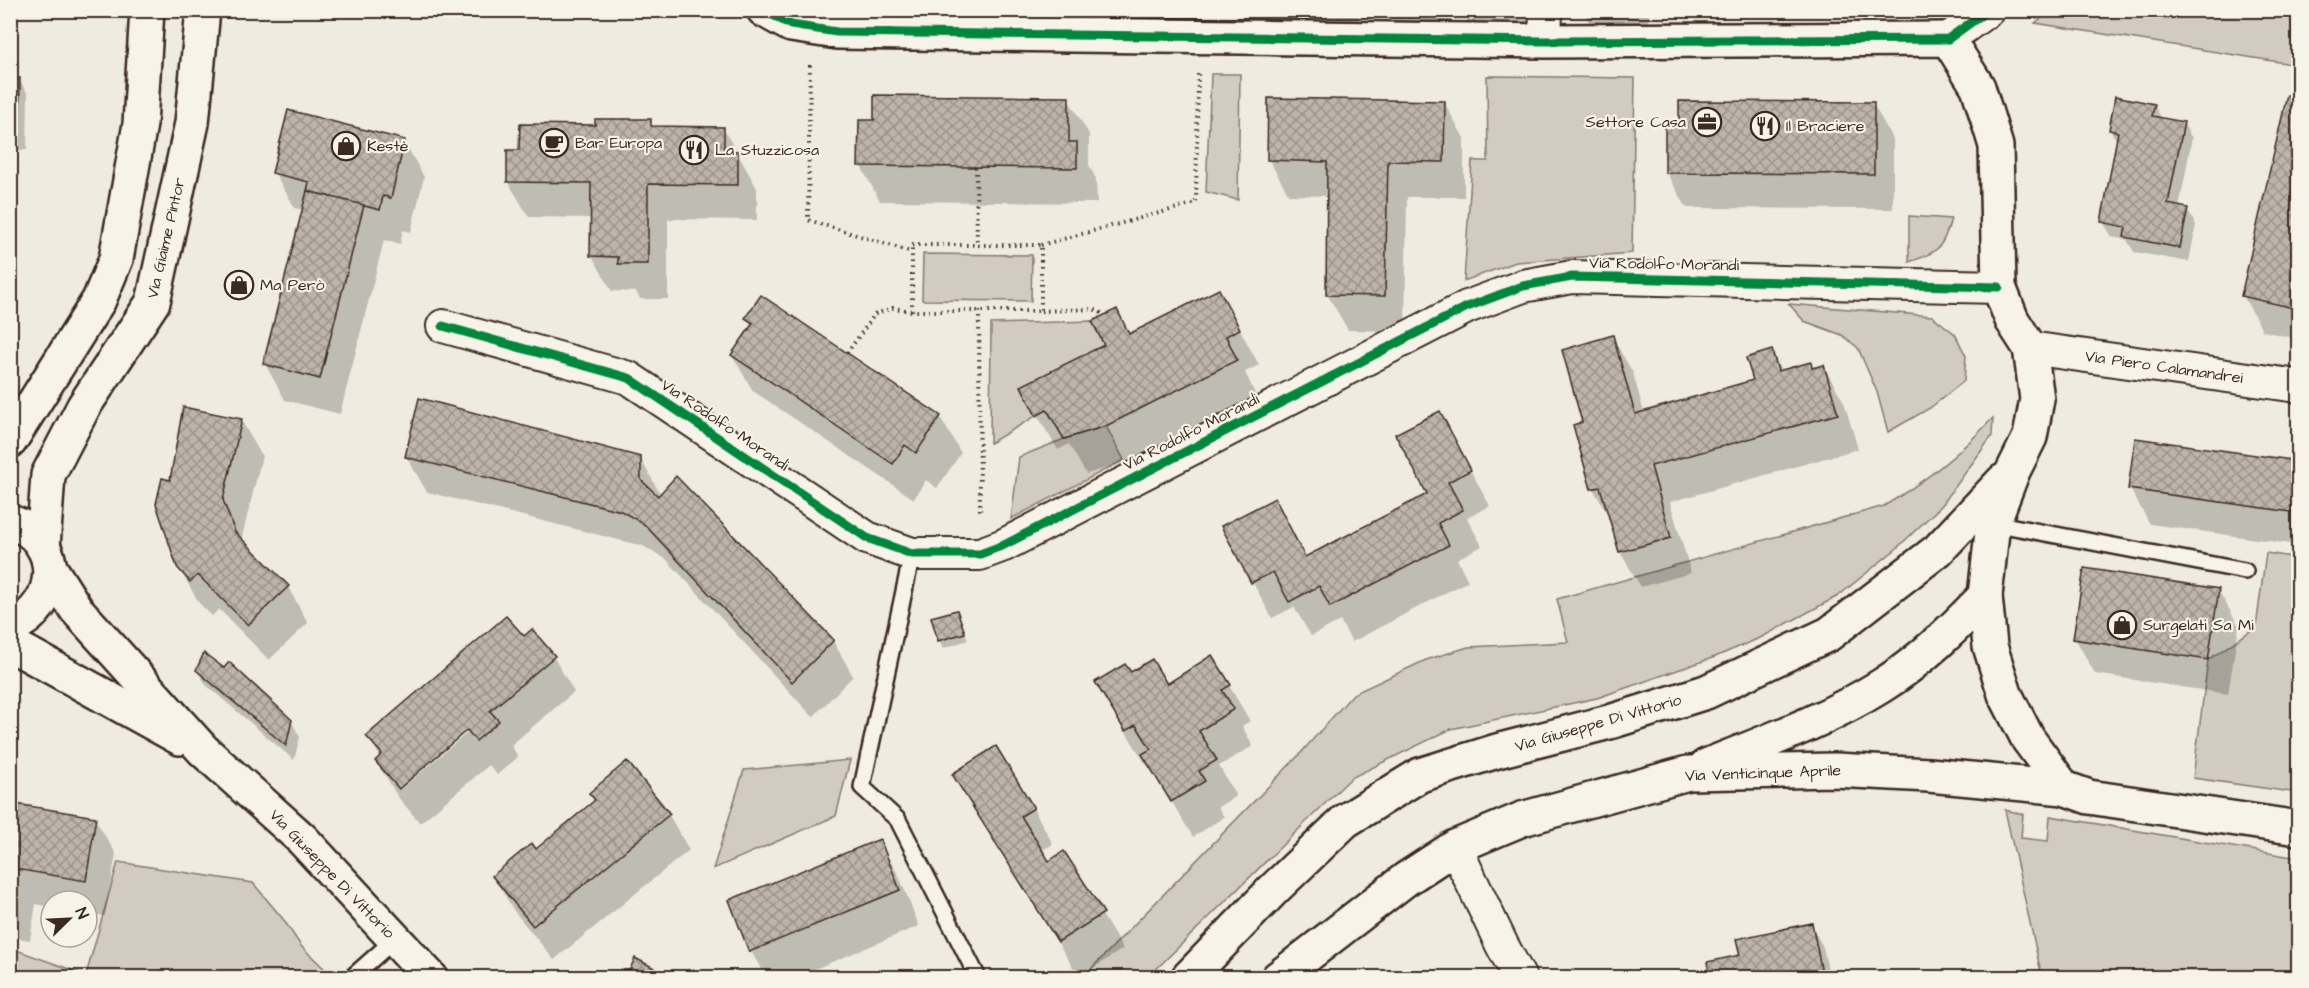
<svg xmlns="http://www.w3.org/2000/svg" width="2309" height="988" viewBox="0 0 2309 988" font-family="'Architects Daughter',sans-serif">
  <defs>
    <pattern id="building-cross-hatch" width="8" height="8" patternUnits="userSpaceOnUse" patternTransform="scale(1.5)"><rect width="8" height="8" fill="#bdb5aa"/><path d="M0 0l8 8M0 8l8-8" fill="none" stroke="#9b938a"/></pattern>
  </defs>
  <rect width="100%" height="100%" fill="#efebe0"/>
  <filter id="ink" filterUnits="userSpaceOnUse"><feTurbulence type="fractalNoise" baseFrequency=".0167" numOctaves="2"/><feDisplacementMap in="SourceGraphic" scale="12" xChannelSelector="R" yChannelSelector="G"/><feConvolveMatrix kernelMatrix="1 2 1 2 8 2 1 2 1" color-interpolation-filters="sRGB"/></filter>
  <g filter="url(#ink)">
    <g fill="#d1cbc0" stroke="#867a6f" stroke-width="1.5">
      <path d="M2051,11h247v54l-263,-42z"/>
      <path d="M1211,74h29l-2,126 -32,-8z"/>
      <path d="M1487,76l148,2 -3,175 -116,9 -52,19 8,-120h16z"/>
      <path d="M1909,216l42,3c-8,29 -13,34 -42,43z"/>
      <path d="M923,254l109,1 -1,46 -109,-1z"/>
      <path d="M1789,304l143,12 23,18 11,22 -2,25 -34,27 -42,24 -11,-40 -19,-44 -16,-13 -38,-14z"/>
      <path d="M1092,321l12,24 -68,71 -46,27 1,-119z"/>
      <path d="M1993,418l-1,18 -50,69 -46,44 -58,47 -76,41 -47,20 -118,41 -146,31 -100,49 -203,199h-60l4,-9 208,-214 53,-60 73,-34 42,-13 100,-5 -11,-43 327,-93c43,-26 74,-51 109,-88z"/>
      <path d="M1106,426l18,34 -113,59 8,-62 45,-18z"/>
      <path d="M2266,553l32,5v235l-105,-15 15,-118 48,-33z"/>
      <path d="M850,760l-14,56 -123,53 31,-99z"/>
      <path d="M2005,810l18,4 -2,24 27,3 2,-25 248,42v119h-256z"/>
      <path d="M118,862l135,21 30,36 18,27 32,31h-322v-29l75,27z"/>
    </g>
    <g fill="#0003" fill-rule="evenodd">
      <path d="M965,10h117v5l-116,-3z"/>
      <path d="M1195,10h67v1l-64,4z"/>
      <path d="M1285,10h74v20l-64,-2z"/>
      <path d="M1385,10h66v22h-53z"/>
      <path d="M1463,10h75v12l-69,-1z"/>
      <path d="M1582,10h67v21l-54,1z"/>
      <path d="M10,79h9l9,15 -1,56h-17z"/>
      <path d="M2288,96l10,3v240l-35,-8 -20,-35z"/>
      <path d="M1068,99l21,35v31l7,14 1,24 -217,-2 -20,-36z"/>
      <path d="M1444,102l20,36v59h-57l-2,134 -57,-1 -21,-36 1,-98 -39,-1 -20,-35z"/>
      <path d="M1873,104l20,35v70l-206,-1 -21,-36 14,-44z"/>
      <path d="M2154,105l8,14 21,4 9,15 -13,70 8,2 9,15 -7,37 -55,-10 -7,-12 -15,-3 -9,-15 15,-79 -8,-13z"/>
      <path d="M650,121l4,7h69l34,60v32l-89,-1v80h-28l-4,-7 -24,-1 -20,-35v-38l-63,-1 -21,-35 13,-31 76,-25z"/>
      <path d="M404,141l20,36 -13,55 -8,-2 -3,14 -16,-4 -44,174 -55,-14 -20,-36 38,-154 -8,-2 -21,-36z"/>
      <path d="M1219,291l40,74 -14,7 11,24 -129,66 -41,12 -17,-30 -11,6 -21,-35 69,-69 10,-35 14,24z"/>
      <path d="M747,318l193,99 21,36 -24,35 -11,-8 -12,19 -161,-108 -21,-36 20,-28z"/>
      <path d="M1612,337l21,36 11,40 111,-32 16,-29 12,20 27,-8 4,5 10,-2 20,35 14,47 -188,53 21,71 -50,14 -21,-35 -8,-31 -19,-32 -18,-63 9,-3z"/>
      <path d="M1439,413l51,93 -23,12 15,28 -25,13 11,22 -116,61 -12,-21 -29,15 -17,-29 -22,11 -49,-91 51,-27 33,58 122,-64z"/>
      <path d="M241,420l21,36 -20,81 3,7 43,43 20,36 -39,37 -50,-51 -7,7 -13,-13 -21,-37 -6,-84z"/>
      <path d="M2136,439l162,23v83l-148,-21 -20,-35z"/>
      <path d="M406,456l234,2 21,37 172,146 20,35 -40,41 -147,-158 -23,-13 -216,-54z"/>
      <path d="M2218,590l21,36 -11,68 -133,-20 -20,-36z"/>
      <path d="M957,611l11,29 -24,8 -5,-8z"/>
      <path d="M553,656l21,36 -63,53 7,12 -21,18 -8,-10 -69,58 -23,-27 -20,-35 4,-3 -13,-22zM472,724l2,3 -74,63v-4z"/>
      <path d="M1212,657l38,64 -8,5 11,20 -34,20 17,30 -18,11 6,10 -31,20 -44,-73 -2,2 -30,-48 14,-44 35,12z"/>
      <path d="M197,670h27l67,51 9,16 -6,23 -88,-75z"/>
      <path d="M954,775l79,33 20,36 -12,7 7,12 16,-10 59,96 -44,28z"/>
      <path d="M590,793l79,22 20,35 -135,110 -40,-49 -20,-35 41,-25 60,-49z"/>
      <path d="M10,804l85,15 21,35 -11,62 -18,-3v-12h-36v6l-15,-3 -6,36 -20,-3z"/>
      <path d="M879,841l20,35 20,50 -126,52h-27l-15,-27z"/>
      <path d="M1811,925l12,22 7,31h-118l30,-22z"/>
      <path d="M957,974l2,4h-12z"/>
    </g>
    <g fill="url(#building-cross-hatch)" stroke="#3b2a1e" stroke-width="1.5">
      <path d="M10,78h10l-1,57h-9z"/>
      <path d="M874,95l195,2v45h8v26l-219,-2 1,-46h15z"/>
      <path d="M2287,95l11,2v212l-57,-13z"/>
      <path d="M2115,96l40,8 -3,12 32,6 -16,82 20,4 -8,40 -56,-11 2,-10 -25,-5 17,-90 -9,-2z"/>
      <path d="M1268,98l177,3 -1,61 -56,-1 -3,135 -59,-1 1,-133 -60,-2z"/>
      <path d="M1679,101l195,1v72l-209,-1v-47h14z"/>
      <path d="M288,110l117,30 -14,58 -8,-2 -3,14 -73,-19 2,-9 -37,-9z"/>
      <path d="M595,119h56v7l73,1v24h14v34l-90,-1v80h-30v-7l-28,-1 1,-73 -84,-1v-32h12l1,-26 75,1z"/>
      <path d="M307,191l57,14 -44,174 -57,-15z"/>
      <path d="M1219,289l21,40 -14,7 11,24 -131,66 -42,13 -17,-29 -11,6 -15,-30 83,-41 -12,-24 25,-12 12,25z"/>
      <path d="M761,295l180,121 -25,37 -11,-8 -12,19 -162,-109 22,-32 -8,-5z"/>
      <path d="M1613,335l22,79 118,-34 -7,-22 26,-8 6,21 33,-9 1,6 12,-3 14,49 -187,52 20,72 -52,14 -19,-65 -9,2 -18,-64 9,-3 -20,-72z"/>
      <path d="M419,398l222,59v23l17,16 18,-20 158,164 -42,42 -148,-158 -23,-13 -216,-54z"/>
      <path d="M183,407l59,12 -19,81 12,32 54,54 -41,39 -50,-50 -8,7 -13,-15 -21,-63 6,-26 8,2z"/>
      <path d="M1440,411l31,59 -23,12 15,28 -25,13 11,22 -119,62 -11,-21 -30,16 -16,-30 -22,11 -30,-57 54,-28 30,59 122,-63 -32,-60z"/>
      <path d="M2135,438l163,23v52l-170,-24z"/>
      <path d="M2084,568l135,21 -11,71 -135,-21z"/>
      <path d="M957,610l8,23 -27,8 -7,-24z"/>
      <path d="M506,616l18,20 8,-7 23,27 -65,55 9,10 -23,20 -9,-11 -68,59 -24,-28 7,-7 -16,-18z"/>
      <path d="M204,653l20,15 5,-6 63,58 -6,26 -90,-76z"/>
      <path d="M1212,655l19,30 -9,5 12,19 -35,22 18,29 -18,11 6,10 -34,21 -29,-48 9,-5 -15,-24 -11,6 -30,-49 30,-18 6,8 21,-13 15,25z"/>
      <path d="M996,746l38,62 -13,8 28,45 15,-10 40,62 -46,29 -106,-168z"/>
      <path d="M627,761l43,53 -137,112 -41,-50 40,-33 4,6 59,-49 -6,-7z"/>
      <path d="M10,803l86,14 -10,64 -70,-12 -6,32z"/>
      <path d="M880,839l20,51 -151,62 -20,-52z"/>
      <path d="M1812,923l11,55h-113l-3,-16 33,-7 -4,-16z"/>
      <path d="M635,958l38,20h-47z"/>
    </g>
    <g fill="none" stroke-linecap="round" stroke-linejoin="round">
      <g stroke="#3b2a1e" stroke-width="20">
        <g id="lane">
          <path d="M1993,523l252,48"/>
          <path d="M912,554l-50,233 36,33 80,158"/>
          <path d="M351,978l44,-39"/>
        </g>
      </g>
      <g stroke="#3b2a1e" stroke-width="36">
        <g id="street">
          <path d="M1948,39l40,-29"/>
          <path d="M1545,41l1,-31"/>
          <path d="M443,326l186,52 238,160 45,16h68l24,-9 463,-238 56,-21 49,-9 427,10"/>
          <path d="M2030,348l268,38"/>
          <path d="M1455,847l47,98 18,33"/>
        </g>
      </g>
      <g stroke="#3b2a1e" stroke-width="38">
        <g id="secondary">
          <path d="M764,10l27,15 46,7 708,9 403,-2 30,48 18,59 3,141 13,33 18,28 7,51 -7,38 -17,34 -20,52 -8,73 5,50 15,48 23,45 36,49"/>
          <path d="M10,441l89,-141 17,-41 24,-135 7,-114"/>
          <path d="M10,522c54,15 52,85 0,105"/>
          <path d="M43,547l5,-72 36,-69 69,-104 39,-179 11,-113"/>
          <path d="M50,568l26,41 127,141 99,89 129,139"/>
          <path d="M10,644l170,94"/>
          <path d="M1706,766c59,-24 121,-46 175,-80 40,-25 72,-57 104,-90"/>
          <path d="M1188,978l86,-89 71,-68 75,-46 77,-24 116,-30 93,-29 123,-58 109,-84 65,-69"/>
          <path d="M1278,978l128,-99 49,-32 67,-28 166,-46 147,-3 94,5 135,13 25,9 209,31"/>
        </g>
      </g>
      <g stroke="#3b2a1e" stroke-width="4" stroke-dasharray="1.5 4.5" stroke-linecap="butt">
        <path d="M810,65l-2,155 104,32"/>
        <path d="M976,167l1,78"/>
        <rect x="912" y="245" width="129" height="66"/>
        <path d="M1041,245l155,-42 2,-130"/>
        <path d="M979,311l1,204"/>
        <path d="M1041,311l53,-2 11,6"/>
        <path d="M847,353l28,-39 18,-6 19,3"/>
      </g>
      <use href="#lane" stroke="#f7f3e8" stroke-width="15"/>
      <use href="#street" stroke="#f7f3e8" stroke-width="32"/>
      <use href="#secondary" stroke="#f7f3e8" stroke-width="33"/>
      <g stroke="#f7f3e8" stroke-width="13">
        <g id="cycleway">
          <path d="M764,10l27,15 46,7 708,9 403,-2 40,-29"/>
          <path d="M443,326l186,52 238,160 45,16h68l24,-9 463,-238 56,-21 49,-9 427,10"/>
        </g>
      </g>
      <use href="#cycleway" stroke="#00873e" stroke-width="9"/>
    </g>
  </g>
  <defs>
    <g id="office-ring" transform="scale(1.5)"><circle r="9.5" fill="#f7f3e8" stroke="#3b2a1e" stroke-width="1.5"/><path d="M-6-3h4V-5.5h4V-3h4V5H-6ZM-1-4.5V-3h2v-1.5ZM-6 0V1H6V0Z" fill="#3b2a1e"/></g>
    <g id="restaurant-ring" transform="scale(1.5)"><circle r="9.5" fill="#f7f3e8" stroke="#3b2a1e" stroke-width="1.5"/><path d="M-5-6h1v4h1v-4h1v4h1v-4h1v5L-1.5 .5V6h-2V.5L-5-1ZM5-6V6H3V1.5H1.5Q1.5-4 5-6Z" fill="#3b2a1e"/></g>
    <g id="cafe-ring" transform="scale(1.5)"><circle r="9.5" fill="#f7f3e8" stroke="#3b2a1e" stroke-width="1.5"/><path d="M-5.5-4.5H6V0H3Q3 3.5 0 3.5H-2.5Q-5.5 3.5-5.5 0ZM3-3.2v2h1.7v-2ZM-6 4.5H4V6H-6Z" fill="#3b2a1e"/></g>
    <g id="shop-ring" transform="scale(1.5)"><circle r="9.5" fill="#f7f3e8" stroke="#3b2a1e" stroke-width="1.5"/><path d="M-5-2.5h2.3a2.7 3.5 0 0 1 5.4 0H5L5.5 6h-11ZM-1.5-2.5h3a1.5 2.3 0 0 0-3 0Z" fill="#3b2a1e"/></g>
  </defs>
  <g fill-rule="evenodd">
    <use href="#office-ring" x="1707" y="122"/>
    <use href="#restaurant-ring" x="1765" y="126"/>
    <use href="#cafe-ring" x="554" y="143"/>
    <use href="#shop-ring" x="346" y="146"/>
    <use href="#restaurant-ring" x="694" y="150"/>
    <use href="#shop-ring" x="239" y="285"/>
    <use href="#shop-ring" x="2122" y="625"/>
  </g>
  <g text-anchor="middle" dominant-baseline="central" stroke-width="4.5" stroke-linejoin="round" paint-order="stroke">
    <g font-size="16" fill="#3b2a1e" stroke="#f7f3e8" text-anchor="start">
      <text x="1686" y="122" text-anchor="end">Settore Casa</text>
      <text x="1786" y="126">Il Braciere</text>
      <text x="575" y="143">Bar Europa</text>
      <text x="367" y="146">Kestè</text>
      <text x="715" y="150">La Stuzzicosa</text>
      <text x="260" y="285">Ma Però</text>
      <text x="2143" y="625">Surgelati Sa Mi</text>
    </g>
    <g font-size="16" fill="#3b2a1e" stroke="#f7f3e8">
      <text transform="translate(166 238) rotate(-77)">Via Giaime Pintor</text>
      <text transform="translate(1664 264) rotate(1)">Via Rodolfo Morandi</text>
      <text transform="translate(2164 367) rotate(8)">Via Piero Calamandrei</text>
      <text transform="translate(725 425) rotate(34)">Via Rodolfo Morandi</text>
      <text transform="translate(1191 432) rotate(-27)">Via Rodolfo Morandi</text>
      <text transform="translate(1598 723) rotate(-16)">Via Giuseppe Di Vittorio</text>
      <text transform="translate(1763 773) rotate(-2)">Via Venticinque Aprile</text>
      <text transform="translate(332 874) rotate(46)">Via Giuseppe Di Vittorio</text>
    </g>
  </g>
  <rect width="2309" height="988" fill="none" stroke="#f7f3e8" stroke-width="36"/>
  <rect x="18" y="18" width="2273" height="952" fill="none" stroke="#3b2a1e" stroke-width="2" filter="url(#ink)"/>
  <g transform="translate(69 919) rotate(66)"><circle r="28" fill="#f7f3e8" stroke="#aca397" stroke-width="1.5"/>
  <path d="M0-4.5L10 22L0 15L-10 22Z" fill="#3b2a1e"/>
  <text y="-9" font-size="16" font-weight="bold" text-anchor="middle" fill="#3b2a1e">N</text>
  </g>
</svg>
